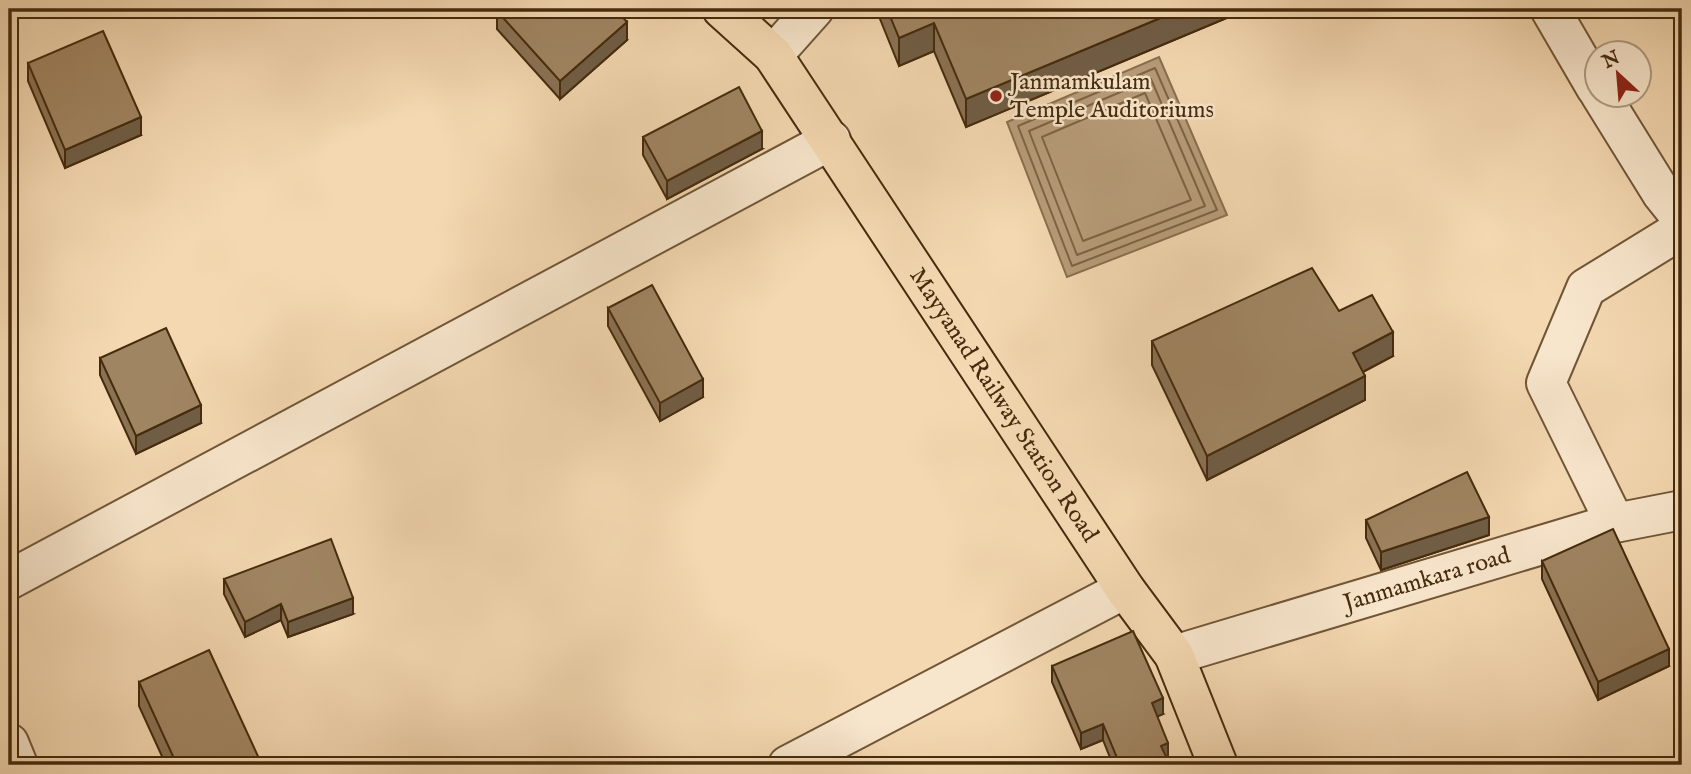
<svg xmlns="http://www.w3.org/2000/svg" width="1691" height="774" viewBox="0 0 1691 774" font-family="'IM FELL English',serif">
  <rect width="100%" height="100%" fill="#f4d8b1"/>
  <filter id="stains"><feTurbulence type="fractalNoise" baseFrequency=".00286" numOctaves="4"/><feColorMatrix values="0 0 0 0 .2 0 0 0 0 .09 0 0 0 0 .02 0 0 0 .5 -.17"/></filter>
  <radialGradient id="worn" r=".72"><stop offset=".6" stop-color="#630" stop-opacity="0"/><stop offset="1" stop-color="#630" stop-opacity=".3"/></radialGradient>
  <path fill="#b89d79" stroke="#8a6f4e" stroke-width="2" d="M1159,57l68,158 -160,62 -60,-155z"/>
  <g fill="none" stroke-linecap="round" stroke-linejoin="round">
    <g stroke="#7e6443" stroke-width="2">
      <path d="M1155,68l62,142 -145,56 -54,-140z"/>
      <path d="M1151,79l54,127 -128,49 -48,-124z"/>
      <path d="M1145,93l46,107 -108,41 -41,-104z"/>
    </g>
    <g stroke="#715636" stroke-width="42">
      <g id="minor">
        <path d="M1550,9l46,79"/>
        <path d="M773,55l41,-46"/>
        <path d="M1600,94l62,100 20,25"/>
        <path d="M1615,523l-69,-140 40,-95 96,-59"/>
        <path d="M9,580l822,-440"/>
        <path id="s1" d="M1174,655l441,-132 67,-13"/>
        <path d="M9,743l9,22"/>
        <path d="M788,765l337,-176"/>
      </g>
    </g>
    <g stroke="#452b0d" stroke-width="42">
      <g id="major">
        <path id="s2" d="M722,9l51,46 352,534 49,66 44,110"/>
      </g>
    </g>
    <use href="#minor" stroke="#f8e6cc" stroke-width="38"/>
    <use href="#major" stroke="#f4d8b1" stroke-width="38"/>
  </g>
  <g fill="#8a7254" stroke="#452b0d" stroke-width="2">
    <path d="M876,9h372l-282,118 -32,-76 -35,15z"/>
    <path d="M497,11l130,29 -67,59 -63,-70z"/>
    <path d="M28,63l113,72 -76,33 -37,-87z"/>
    <path d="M643,137l119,12 -95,50 -24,-44z"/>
    <path d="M608,308l95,89 -43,24 -52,-95z"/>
    <path d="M1339,311l54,45 -30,16 2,28 -158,80 -55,-115v-24z"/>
    <path d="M100,358l101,65 -65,31 -36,-79z"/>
    <path d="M1366,520l123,15 -108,35 -15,-32z"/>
    <path d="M1542,561l127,105 -71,34 -56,-121z"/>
    <path d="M224,579l129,35 -65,23 -7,-17 -36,17 -21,-43z"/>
    <path d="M1052,666l111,48 -6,2 11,43 -1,1 3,5h-57l-10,-25 -22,9 -29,-67z"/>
    <path d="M139,682l123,83h-96l-27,-59z"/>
  </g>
  <g fill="#705d45" stroke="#452b0d" stroke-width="2">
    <path d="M1182,9h66l-282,118v-28z"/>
    <path d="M627,22v18l-67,59v-18z"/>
    <path d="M934,23v28l-35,15v-28z"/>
    <path d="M141,117v18l-76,33v-18z"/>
    <path d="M762,131v18l-95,50v-18z"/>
    <path d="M1393,332v24l-40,21v-24z"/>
    <path d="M1365,376v24l-158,80v-24z"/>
    <path d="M703,379v18l-43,24v-18z"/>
    <path d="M201,405v18l-65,31v-18z"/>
    <path d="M1489,517v18l-108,35v-18z"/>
    <path d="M353,598v16l-65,23v-15z"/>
    <path d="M281,604v16l-36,17v-15z"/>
    <path d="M1669,649v17l-71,34v-18z"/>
    <path d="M1163,698v16l-11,5v-16z"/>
    <path d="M1103,724v16l-22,9v-16z"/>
    <path d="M1168,743v16l-7,3v-16z"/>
  </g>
  <g fill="#a08562" stroke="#452b0d" stroke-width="2">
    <path d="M499,9h116l12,13 -67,59 -63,-70z"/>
    <path d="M887,9h295l-216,90 -32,-76 -35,15z"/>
    <path d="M103,31l38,86 -76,33 -37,-87z"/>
    <path d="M739,87l23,44 -95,50 -24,-44z"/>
    <path d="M1312,268l27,43 33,-16 21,37 -40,21 12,23 -158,80 -55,-115z"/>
    <path d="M652,285l51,94 -43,24 -52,-95z"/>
    <path d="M166,328l35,77 -65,31 -36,-78z"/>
    <path d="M1467,472l22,45 -108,35 -15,-32z"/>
    <path d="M1613,529l56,120 -71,33 -56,-121z"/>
    <path d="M331,539l22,59 -65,24 -7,-18 -36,18 -21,-43z"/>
    <path d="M1133,631l30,67 -11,5 16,40 -7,3 9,19h-50l-17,-41 -22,9 -29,-67z"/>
    <path d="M209,650l53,115h-85l-38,-83z"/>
  </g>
  <circle fill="#8f2418" stroke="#f8e6cc" stroke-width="2.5" cx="996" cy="96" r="7"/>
  <g text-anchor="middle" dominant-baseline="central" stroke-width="5" stroke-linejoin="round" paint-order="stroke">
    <g font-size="24" fill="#452b0d" stroke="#f8e6cc" text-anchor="start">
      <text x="1010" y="82">Janmamkulam<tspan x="1010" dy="28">Temple Auditoriums</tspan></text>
    </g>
    <g font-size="24" fill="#452b0d" stroke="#f8e6cc">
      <text stroke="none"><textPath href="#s2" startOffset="488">Mayyanad Railway Station Road</textPath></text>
      <text stroke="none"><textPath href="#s1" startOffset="264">Janmamkara road</textPath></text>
    </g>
  </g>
  <rect width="1691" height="774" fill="none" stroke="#f4d8b1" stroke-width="35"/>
  <rect x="10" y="10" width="1670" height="753" fill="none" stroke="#452b0d" stroke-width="3.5"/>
  <rect x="18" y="18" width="1656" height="739" fill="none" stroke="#452b0d" stroke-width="2"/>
  <g transform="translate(1618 74) rotate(334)"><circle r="33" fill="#f8e6cc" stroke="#b09b80" stroke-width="2"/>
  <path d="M0-5L12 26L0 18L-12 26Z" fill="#8f2418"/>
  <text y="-10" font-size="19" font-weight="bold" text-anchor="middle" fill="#452b0d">N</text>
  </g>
  <rect width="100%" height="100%" filter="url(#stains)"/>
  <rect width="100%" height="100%" fill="url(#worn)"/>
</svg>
